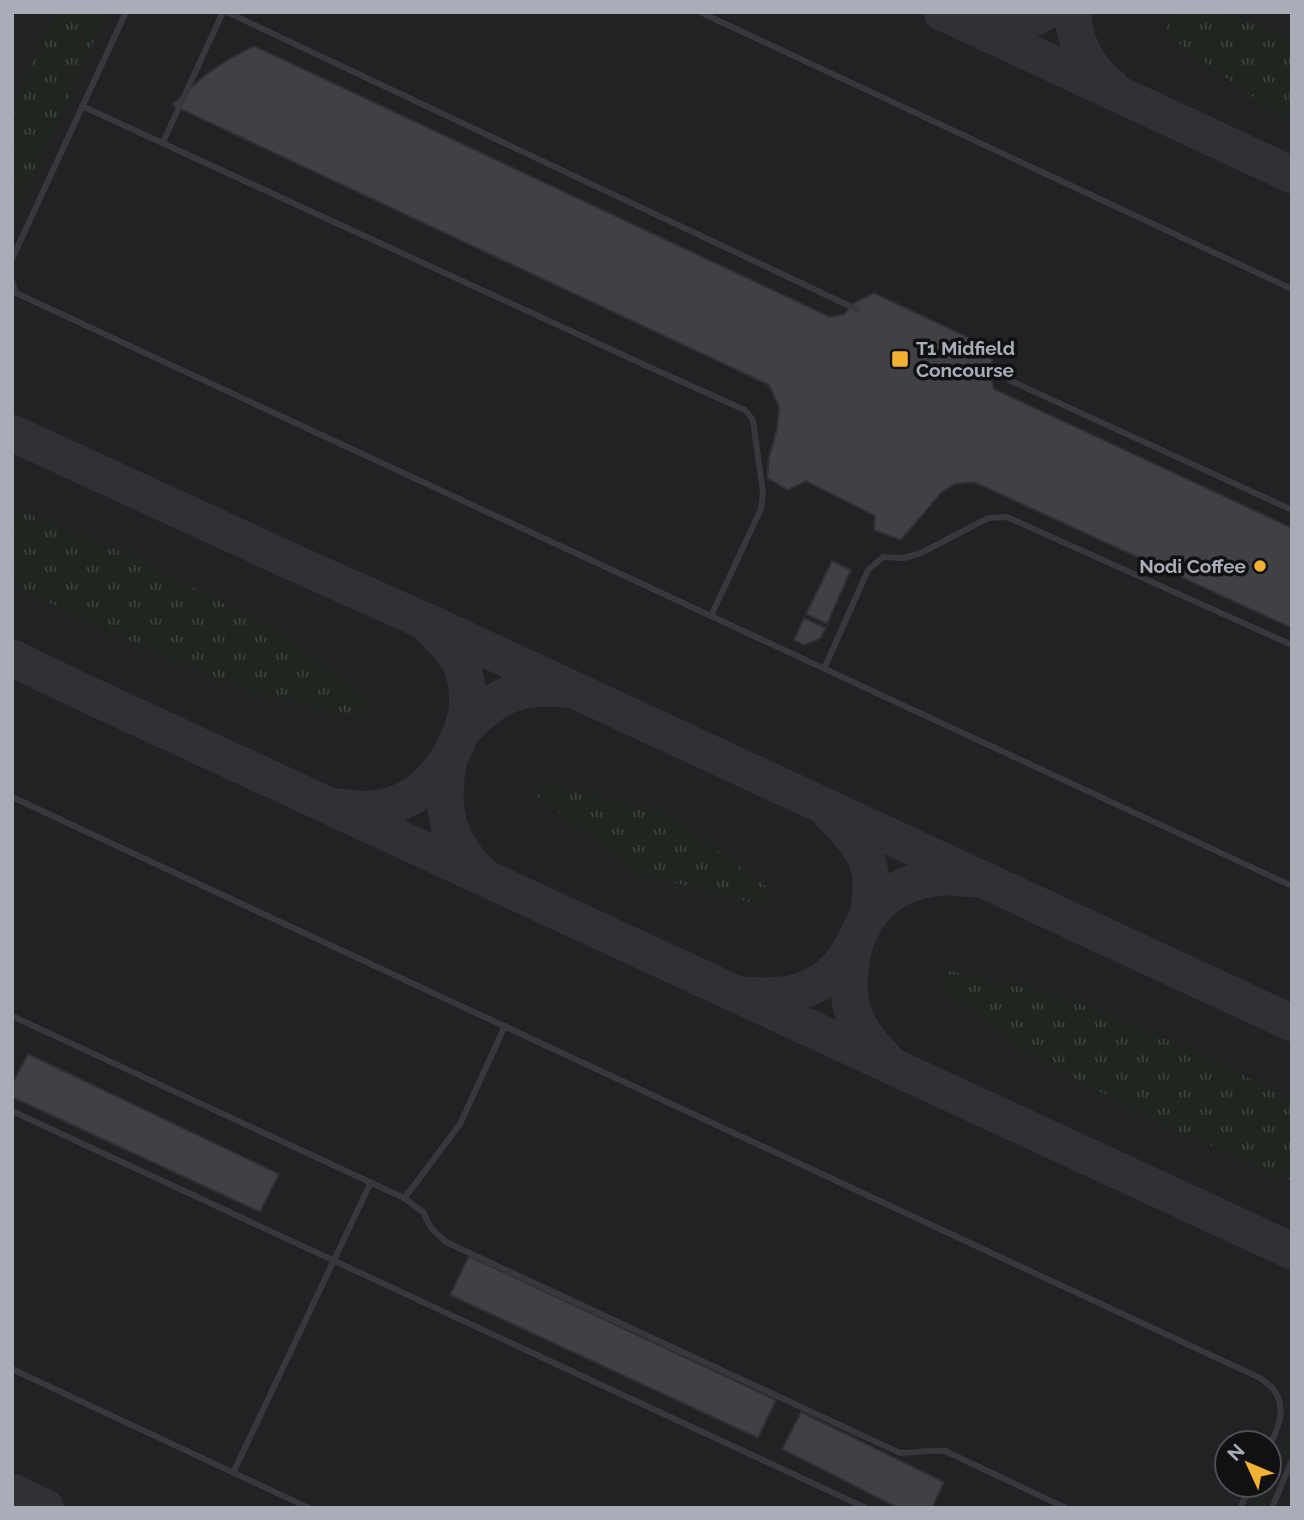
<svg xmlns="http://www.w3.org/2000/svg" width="1304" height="1520" viewBox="0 0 1304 1520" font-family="Raleway,sans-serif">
  <defs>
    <pattern id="grass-tufts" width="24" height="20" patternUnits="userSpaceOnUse" patternTransform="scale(1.75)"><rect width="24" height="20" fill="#1e261f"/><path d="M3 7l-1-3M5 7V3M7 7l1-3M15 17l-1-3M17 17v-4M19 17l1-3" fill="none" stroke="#3c433d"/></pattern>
  </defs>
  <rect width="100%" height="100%" fill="#161618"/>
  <path fill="#222225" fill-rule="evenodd" d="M12,12h1280v1496h-1280zM1227,1443h42v42h-42z"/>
  <g fill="url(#grass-tufts)">
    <path d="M56,12h51l-95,209v-113z"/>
    <path d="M1174,12h41l36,10 41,18v80l-21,-10 -103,-74c-2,-10 0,-15 6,-24z"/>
    <path d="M12,508l110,44 153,77 94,72 1,9 -8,8 -115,-28 -99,-41 -136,-64z"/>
    <path d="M547,783l123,32 98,73 3,12 -5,6 -123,-31 -105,-78v-8z"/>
    <path d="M950,971l113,26 111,46 118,55v83l-28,-11 -122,-56 -107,-57 -93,-69v-10z"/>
    <path d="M1292,1427v12l-30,69h-8l11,-23h4v-9z"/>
  </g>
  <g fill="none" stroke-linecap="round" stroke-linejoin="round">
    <g stroke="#303135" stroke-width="37">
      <path d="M942,12l350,163"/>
      <path d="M1073,12c1,31 14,56 38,75"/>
      <path d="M975,24c25,5 48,1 70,-12"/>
      <path d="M12,433l287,132 137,61 856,397"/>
      <path d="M12,658l62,30 1218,563"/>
      <path d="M464,729c32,-34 54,-44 101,-40"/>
      <path d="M449,760c-10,48 -2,83 35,117"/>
      <path d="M340,807c55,11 94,-16 117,-65 11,-22 14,-45 7,-69 -6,-20 -21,-33 -35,-47"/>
      <path d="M831,814c35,34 48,55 36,104"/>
      <path d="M855,943c-13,52 -7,79 32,118"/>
      <path d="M743,995c37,3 69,0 95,-28 13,-14 19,-31 28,-47 21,-36 66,-48 105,-41"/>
      <path d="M12,1492l34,16"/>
    </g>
  </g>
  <g fill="#404145" stroke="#303034" stroke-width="2">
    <path d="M254,46l576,271 14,-3 10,-11 20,-10 119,56 -2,29 3,11 298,139v100l-318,-146 -19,2 -14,9 -40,47 -27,-10 1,-14 -69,-35 -18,9 -21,-12 2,-21 8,-28 2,-22 -10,-22 -597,-280 31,-28 24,-17z"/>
    <path d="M832,561l19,9 -24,54 -21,-10z"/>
    <path d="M804,618l22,10 -6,11 -16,6 -10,-5z"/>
    <path d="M28,1054l251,120 -19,38 -248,-115v-13z"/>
    <path d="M469,1256l307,144 -18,38 -308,-143z"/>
    <path d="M801,1412l143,70 -12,26h-34l-116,-59z"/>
  </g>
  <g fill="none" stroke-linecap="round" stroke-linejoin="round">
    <g stroke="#3d3f44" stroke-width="2.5" stroke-dasharray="3.5 5" stroke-linecap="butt">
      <path d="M728,319l8,5"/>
      <path d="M757,356l6,-10"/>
      <path d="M881,363l5,13"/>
      <path d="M910,390l15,-9"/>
      <path d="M855,397l3,-6"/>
      <path d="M982,426l8,-16"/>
      <path d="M897,427l7,-16"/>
      <path d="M844,436l8,4"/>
      <path d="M981,436l5,-10"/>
      <path d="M820,443l6,-14"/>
      <path d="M887,443l7,3"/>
      <path d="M881,454l8,4"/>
      <path d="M858,472l4,-7"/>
      <path d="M873,479l8,-14"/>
      <path d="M842,480l3,-5"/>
      <path d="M851,493l4,-9"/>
    </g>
    <g stroke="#37383d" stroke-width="6">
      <path d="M227,12l631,298"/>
      <path d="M700,12l592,277"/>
      <path d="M82,106l578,266 85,38 8,10 10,73 -2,16 -50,107"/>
      <path d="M163,142l60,-130"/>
      <path d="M12,259l114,-247"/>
      <path d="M12,281l4,12 1276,593"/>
      <path d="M1009,380l283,130"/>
      <path d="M824,669l44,-99 15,-13 21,1 17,-5 67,-35 19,-1 285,128"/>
      <path d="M12,797l1248,581c4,3 10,7 13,11 15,18 5,40 -4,58"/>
      <path d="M12,1016l392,182 19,14 8,16 15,14 454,211c16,0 30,-3 45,-2l121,57"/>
      <path d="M12,1111l854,397"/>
      <path d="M404,1198l9,-11 47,-63 45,-98"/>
      <path d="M12,1369l297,139"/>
      <path d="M233,1473l138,-291"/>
      <path d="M1240,1508l11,-23"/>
      <path d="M1272,1508l20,-48"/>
    </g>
  </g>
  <g fill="#f2b134" stroke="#111113" stroke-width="2.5">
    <rect x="891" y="350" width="18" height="18" rx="3.5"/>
    <circle cx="1260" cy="566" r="7"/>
  </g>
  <g text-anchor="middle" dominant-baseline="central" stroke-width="7" stroke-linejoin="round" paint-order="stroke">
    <g font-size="19" font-weight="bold" fill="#a8adb8" stroke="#111113" text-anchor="start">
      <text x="916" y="348">T1 Midfield<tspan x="916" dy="22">Concourse</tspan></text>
      <text x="1246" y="566" text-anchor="end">Nodi Coffee</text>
    </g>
  </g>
  <rect width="1304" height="1520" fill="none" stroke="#a8adb8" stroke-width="28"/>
  <g transform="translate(1248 1464) rotate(314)"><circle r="33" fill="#111113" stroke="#4d4f55" stroke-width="2"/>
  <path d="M0-5L12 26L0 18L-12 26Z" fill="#f2b134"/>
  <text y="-10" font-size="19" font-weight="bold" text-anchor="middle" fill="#a8adb8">N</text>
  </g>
</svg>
